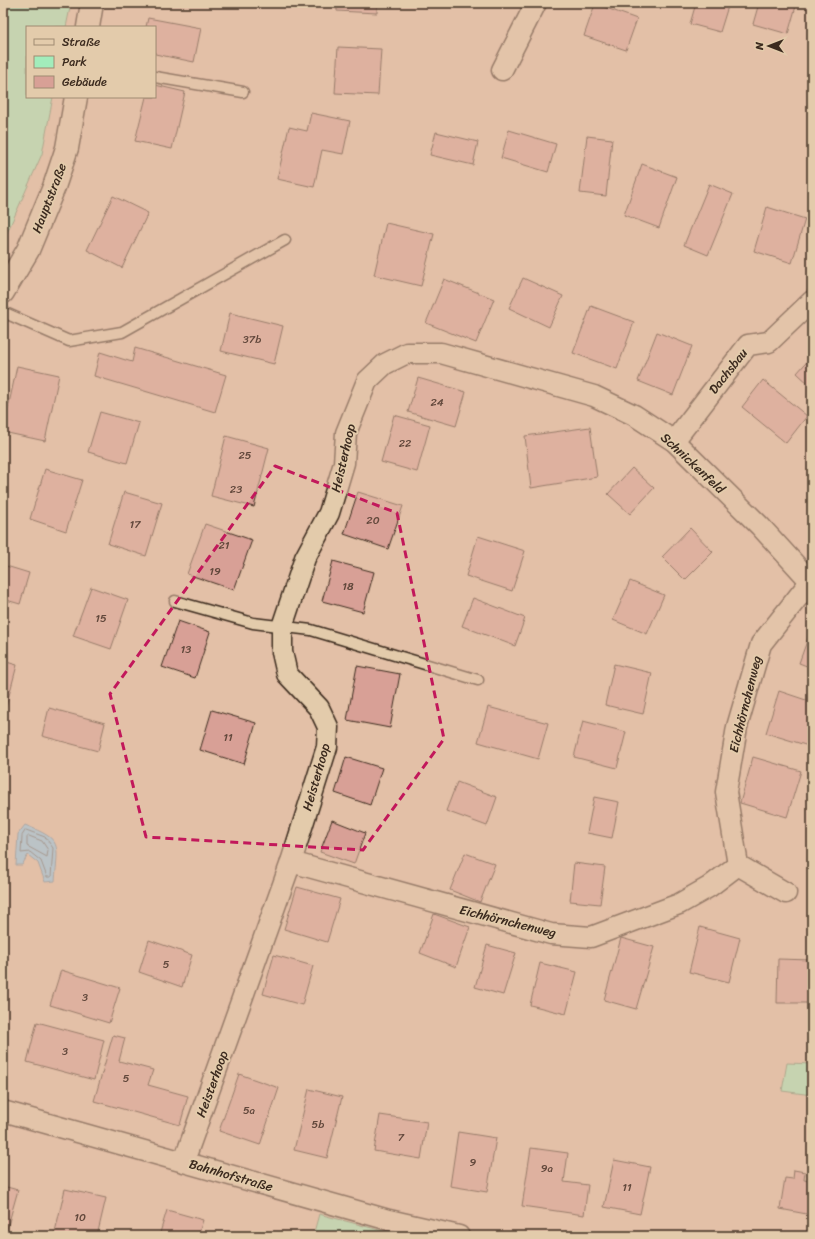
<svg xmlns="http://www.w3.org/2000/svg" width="815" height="1239" viewBox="0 0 815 1239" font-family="Sriracha,sans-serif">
  <rect width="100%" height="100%" fill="#e3c0a7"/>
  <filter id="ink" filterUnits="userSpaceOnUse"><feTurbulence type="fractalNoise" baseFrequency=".025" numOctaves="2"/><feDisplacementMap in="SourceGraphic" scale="8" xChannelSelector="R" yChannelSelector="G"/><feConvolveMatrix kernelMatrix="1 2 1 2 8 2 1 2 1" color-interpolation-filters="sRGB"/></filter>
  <g filter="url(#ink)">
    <g fill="#a2ecbb" stroke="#6e8b6c">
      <path d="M3,3h68l-5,24h-39v70h26l-11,57 -39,88z"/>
      <path d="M787,1063l25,1v31l-30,-4z"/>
      <path d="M319,1214l83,22h-89z"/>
    </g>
    <path fill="#8bc7eb" stroke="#6b8899" d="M25,825c38,15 33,18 30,56l-10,1 -7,-19 -10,-8 -6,10h-6l2,-31z"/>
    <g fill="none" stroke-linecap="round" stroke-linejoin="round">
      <g stroke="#5b6970" stroke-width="1">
        <path d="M26,830l19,7 8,11 -2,29h-4l-6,-16 -11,-9 -9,1 1,-17z"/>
        <path d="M29,836l13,5 6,9 -1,7 -20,-11v-8z"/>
      </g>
    </g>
    <g fill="#d8a096" stroke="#3b2a1e">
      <path d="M337,3h40v10l-40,-2z"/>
      <path d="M696,3h33l-9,29 -30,-8z"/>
      <path d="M759,3h27l10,3 -8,28 -35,-10z"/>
      <path d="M595,4l42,15 -11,31 -42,-14z"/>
      <path d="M148,18l53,10 -7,34 -39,-8v-27h-9z"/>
      <path d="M338,47l43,2 -3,46 -43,-2z"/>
      <path d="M155,85l30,7 -13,57 -37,-8 11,-44h9z"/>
      <path d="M311,113l39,8 -7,33 -21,-4 -8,37 -37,-8 12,-52 18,4z"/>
      <path d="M509,130l47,14 -8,28 -47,-14z"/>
      <path d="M436,132l42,10 -5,23 -43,-10z"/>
      <path d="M587,136l25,3 -6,57 -26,-3z"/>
      <path d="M642,164l35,13 -18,51 -35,-13z"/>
      <path d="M709,184l24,10 -25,61 -24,-10z"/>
      <path d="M113,196l35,17 -26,55 -35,-18z"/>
      <path d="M767,207l38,12 -13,44 -38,-12z"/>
      <path d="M386,223l48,11 -13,52 -47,-11z"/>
      <path d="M523,278l40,18 -14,31 -40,-19z"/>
      <path d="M444,279l50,20 -18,44 -50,-20z"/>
      <path d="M591,306l43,16 -17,47 -44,-16z"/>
      <path d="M230,313l53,13 -9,38 -53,-13z"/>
      <path d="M657,332l35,14 -19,49 -35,-14z"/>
      <path d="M135,348l91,27 -11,37 -121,-36 6,-24 32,10z"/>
      <path d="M812,356v31l-15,-14z"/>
      <path d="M17,366l42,9 -14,66 -42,-9z"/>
      <path d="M418,378l48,14 -10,34 -48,-14z"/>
      <path d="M763,380l44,36 -21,27 -44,-36z"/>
      <path d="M100,412l39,11 -12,40 -39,-11z"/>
      <path d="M394,415l36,10 -13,47 -36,-10z"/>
      <path d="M590,427l7,50 -66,11 -6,-52z"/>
      <path d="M226,436l43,12 -15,59 -43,-11z"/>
      <path d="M632,468l22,20 -24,26 -22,-20z"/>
      <path d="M45,469l37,11 -16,51 -36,-12z"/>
      <path d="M124,492l38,11 -16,53 -38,-12z"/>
      <path d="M358,492l45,14 -15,43 -44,-15z"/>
      <path d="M205,524l47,16 -18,50 -47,-16z"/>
      <path d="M690,528l23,24 -28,28 -23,-23z"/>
      <path d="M478,536l47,15 -13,40 -46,-15z"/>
      <path d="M333,561l41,11 -11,40 -41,-11z"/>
      <path d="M3,565l26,8 -9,31 -17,-5z"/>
      <path d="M630,581l34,14 -17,39 -34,-14z"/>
      <path d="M91,587l37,13 -17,49 -38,-13z"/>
      <path d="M473,598l52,20 -10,28 -53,-20z"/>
      <path d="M178,621l32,11 -15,46 -33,-11z"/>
      <path d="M812,627v41l-13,-5z"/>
      <path d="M3,661l14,4 -11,42 -3,-1z"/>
      <path d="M614,664l38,9 -9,41 -38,-9z"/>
      <path d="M357,666l43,8 -10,54 -43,-8z"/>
      <path d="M779,691l33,11v45l-46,-14z"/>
      <path d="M488,707l60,16 -10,36 -60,-17z"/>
      <path d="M49,708l56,15 -7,28 -56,-15z"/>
      <path d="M212,710l44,13 -12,41 -44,-14z"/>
      <path d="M583,721l43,11 -9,36 -43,-11z"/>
      <path d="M346,757l36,11 -12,37 -35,-12z"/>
      <path d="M753,757l48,14 -14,46 -47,-14z"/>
      <path d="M457,782l40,15 -10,29 -41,-15z"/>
      <path d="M594,797l25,5 -7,36 -25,-5z"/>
      <path d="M332,820l33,13 -11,31 -34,-12z"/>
      <path d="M465,853l30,11 -15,38 -30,-12z"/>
      <path d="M574,863l31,4 -5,37 -30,-3z"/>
      <path d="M297,887l43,12 -13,43 -43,-13z"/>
      <path d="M434,914l36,13 -14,40 -36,-14z"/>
      <path d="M700,927l40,11 -11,44 -40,-10z"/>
      <path d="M621,938l33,9 -18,62 -32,-9z"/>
      <path d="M149,940l43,15 -10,32 -43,-15z"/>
      <path d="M487,945l29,8 -13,42 -28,-8z"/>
      <path d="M274,955l39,11 -11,39 -39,-11z"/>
      <path d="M778,959l34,1v43h-35z"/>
      <path d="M540,963l37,9 -11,42 -36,-9z"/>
      <path d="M61,970l59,18 -11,35 -59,-18z"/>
      <path d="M37,1022l67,18 -10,40 -67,-18z"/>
      <path d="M113,1035l12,3 -6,23 34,9 -5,15 40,11 -8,29 -86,-24z"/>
      <path d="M239,1074l40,14 -19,57 -41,-14z"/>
      <path d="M309,1089l33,8 -15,61 -33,-8z"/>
      <path d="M380,1115l47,7 -6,37 -47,-8z"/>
      <path d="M458,1132l38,6 -9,54 -37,-6z"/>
      <path d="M531,1148l37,5 -4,29 24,3 -4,30 -62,-9z"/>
      <path d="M614,1160l36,7 -10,47 -36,-7z"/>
      <path d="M794,1170l11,2 -1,8 8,1v34l-32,-6 5,-31 8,1z"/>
      <path d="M3,1186l15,4 -13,46h-2z"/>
      <path d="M65,1189l41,9 -9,38h-43z"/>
      <path d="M167,1210l36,10 -5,16h-39z"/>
    </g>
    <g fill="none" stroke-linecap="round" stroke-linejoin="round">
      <g stroke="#3b2a1e" stroke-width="13">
        <g id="lane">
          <path d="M155,77l88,15"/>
          <path d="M3,312l66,29 53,-9 163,-92"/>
          <path d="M175,601l78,22 58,7 167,50"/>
        </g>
      </g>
      <g stroke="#3b2a1e" stroke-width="23">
        <g id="street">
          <path d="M502,70l34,-67"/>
          <path d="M674,441l74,-96 21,-3 43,-41"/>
          <path d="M291,862l260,72 40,3 88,-33 30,-17 29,-22"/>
          <path d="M786,893l-48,-28 -12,-73 11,-65 24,-83 49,-62"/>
          <path d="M3,1111l386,109 70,16"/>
          <path d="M184,1161l107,-299 36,-115 1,-20 -9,-19 -32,-34 -5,-22v-25l23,-69 24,-45 15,-50 2,-30 21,-52 18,-17 22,-11h34l153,43 40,19 40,26 86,85 52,57"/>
        </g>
      </g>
      <g stroke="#3b2a1e" stroke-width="25">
        <g id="secondary">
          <path d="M88,27l4,-24"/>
          <path d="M3,292l25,-42 26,-63 13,-39 9,-51"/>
        </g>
      </g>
      <use href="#lane" stroke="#e3cbab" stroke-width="10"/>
      <use href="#street" stroke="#e3cbab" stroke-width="20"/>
      <use href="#secondary" stroke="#e3cbab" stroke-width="22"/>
    </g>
  </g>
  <path d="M0 0H815V1239H0ZM275,466l122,47 47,226 -81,111 -217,-13 -36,-143z" fill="#e3c0a7" fill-opacity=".55" fill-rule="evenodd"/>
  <path fill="none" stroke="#c2185b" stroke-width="3" stroke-dasharray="8 5" stroke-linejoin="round" d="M275,466l122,47 47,226 -81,111 -217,-13 -36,-143z"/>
  <g text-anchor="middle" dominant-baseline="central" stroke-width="4" stroke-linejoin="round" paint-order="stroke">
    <g font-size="11" fill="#62483c">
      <text x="252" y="339">37b</text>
      <text x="437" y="402">24</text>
      <text x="405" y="443">22</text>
      <text x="245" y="455">25</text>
      <text x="236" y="489">23</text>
      <text x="373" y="520">20</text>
      <text x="135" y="524">17</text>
      <text x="224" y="545">21</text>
      <text x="215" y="571">19</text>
      <text x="348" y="586">18</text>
      <text x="101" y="618">15</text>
      <text x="186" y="649">13</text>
      <text x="228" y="737">11</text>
      <text x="166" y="964">5</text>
      <text x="85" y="997">3</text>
      <text x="65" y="1051">3</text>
      <text x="126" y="1078">5</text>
      <text x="249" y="1110">5a</text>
      <text x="318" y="1124">5b</text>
      <text x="401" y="1137">7</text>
      <text x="473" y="1162">9</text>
      <text x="547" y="1168">9a</text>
      <text x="627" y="1187">11</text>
      <text x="80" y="1217">10</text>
    </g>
    <g font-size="13" fill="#3b2a1e" stroke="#e3cbab">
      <text transform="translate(49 198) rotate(-69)">Hauptstraße</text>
      <text transform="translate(728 371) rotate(-52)">Dachsbau</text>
      <text transform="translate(343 458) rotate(-77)">Heisterhoop</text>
      <text transform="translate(693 463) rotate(43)">Schnickenfeld</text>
      <text transform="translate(745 704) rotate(-76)">Eichhörnchenweg</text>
      <text transform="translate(316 777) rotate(-74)">Heisterhoop</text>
      <text transform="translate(508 921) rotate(14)">Eichhörnchenweg</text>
      <text transform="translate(212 1084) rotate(-70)">Heisterhoop</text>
      <text transform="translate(231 1175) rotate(16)">Bahnhofstraße</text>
    </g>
  </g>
  <rect width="815" height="1239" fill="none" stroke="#e3cbab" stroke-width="16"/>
  <rect x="8" y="8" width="799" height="1223" fill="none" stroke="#3b2a1e" stroke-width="1.5" filter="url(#ink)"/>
  <rect x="26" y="26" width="130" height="72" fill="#e3cbab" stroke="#a08b73"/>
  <rect x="34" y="39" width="20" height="6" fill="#e3cbab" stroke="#a08b73"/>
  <text x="62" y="46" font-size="12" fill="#3b2a1e">Straße</text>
  <rect x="34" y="56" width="20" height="12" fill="#a2ecbb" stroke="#a08b73"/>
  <text x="62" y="66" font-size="12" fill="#3b2a1e">Park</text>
  <rect x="34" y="76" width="20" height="12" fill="#d8a096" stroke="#a08b73"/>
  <text x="62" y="86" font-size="12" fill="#3b2a1e">Gebäude</text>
  <g transform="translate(769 46) rotate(270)" stroke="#e3cbab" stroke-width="3" paint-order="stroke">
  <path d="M0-3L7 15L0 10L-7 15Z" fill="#3b2a1e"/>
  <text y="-6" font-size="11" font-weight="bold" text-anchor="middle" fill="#3b2a1e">N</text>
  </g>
</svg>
